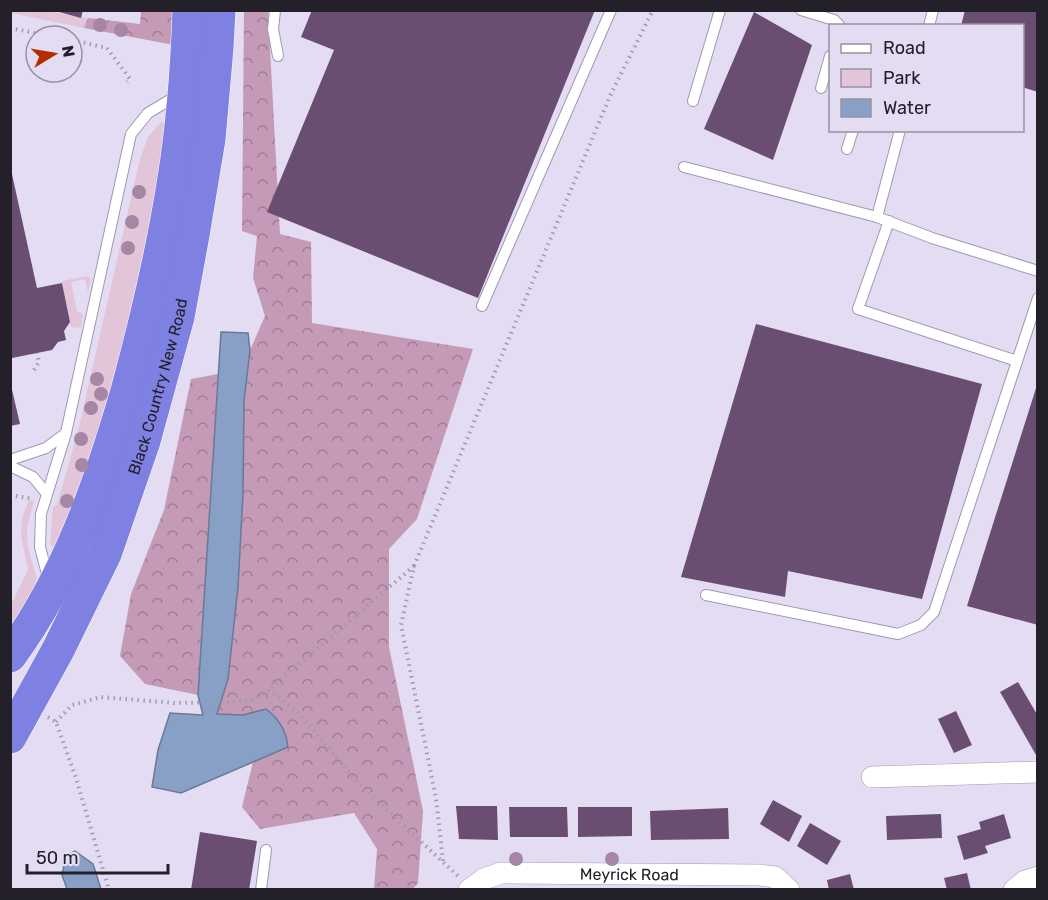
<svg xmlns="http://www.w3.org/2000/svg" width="1048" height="900" viewBox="0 0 1048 900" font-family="Rubik,sans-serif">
  <defs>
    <pattern id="forest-crowns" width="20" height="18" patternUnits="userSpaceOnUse" patternTransform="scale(1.5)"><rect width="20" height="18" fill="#c49ab7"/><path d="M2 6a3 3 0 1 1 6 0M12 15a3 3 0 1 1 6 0" fill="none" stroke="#9f7d95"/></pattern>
  </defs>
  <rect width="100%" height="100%" fill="#e3dcf3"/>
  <g fill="#e2c5d8">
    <path d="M10,11h37l41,7 -4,10 -73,-15z"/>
    <path d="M161,122l9,1 -45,240 -68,186 -6,-3 -1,-4 3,-35 4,-2 21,-74 62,-272 8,-22z"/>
    <path d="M87,276l4,3 -3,13 -3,-13 -14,3 6,30h3l3,3 -2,13 -10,-1 -9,-46z"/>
    <path d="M29,500l5,1 -7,26 1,21 8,27 1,14 -26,41v-30l2,1 15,-31 -7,-34 1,-17z"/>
  </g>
  <g fill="url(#forest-crowns)">
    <path d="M141,11h35l-2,34 -90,-17 4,-10 52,6z"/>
    <path d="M244,11h24l12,223 31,8 1,81 161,26 -56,170 -28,30v98l34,164 -5,72 -5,6h-39l3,-40 -23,-36 -94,16 -18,-22 11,-45 35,-15 -22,-38 -23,6 -26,-1 11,-35 10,-92 5,-93 1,-93 6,-51 15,-34 -12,-38 4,-42 -15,-5z"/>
    <path d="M218,374l-20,321 -53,-11 -25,-28 11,-62 33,-84 27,-131z"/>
  </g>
  <g fill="#889fc6" stroke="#6a7997" stroke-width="1.5">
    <path d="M221,332l27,1 2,17 -6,51 -1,93 -5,93 -10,92 -11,35 26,1 23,-6c13,10 20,21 22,38l-107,46 -29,-6 6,-37 12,-37 33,2 -5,-20z"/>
    <path d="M75,851l18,13 8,25h-34l-5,-14 4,-19z"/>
  </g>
  <g fill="#694e71">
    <path d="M52,10h31l-2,8z"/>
    <path d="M312,10h283l-117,288 -211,-86 67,-162 -33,-13z"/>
    <path d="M965,10h73v82l-16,-5v-61h-61z"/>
    <path d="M754,12l58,33 -39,115 -69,-31z"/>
    <path d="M10,165l27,123 25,-5 8,39 -6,9 2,9 -8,2 -6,8 -40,8z"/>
    <path d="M756,324l226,60 -60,215 -134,-28 -3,26 -104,-20z"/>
    <path d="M10,381l10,43 -10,2z"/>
    <path d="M1037,385h1v240l-71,-19z"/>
    <path d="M1018,682l20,34v38l-2,1 -36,-63z"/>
    <path d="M956,711l16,34 -18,8 -16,-34z"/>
    <path d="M773,800l29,16 -13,26 -29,-18z"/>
    <path d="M456,806h41l1,34 -39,-1z"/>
    <path d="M509,807h58l1,30h-58z"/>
    <path d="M578,807h54v29l-54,1z"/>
    <path d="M728,808l1,31 -78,1 -1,-29z"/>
    <path d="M941,814l1,24 -55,2 -1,-24z"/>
    <path d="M1004,814l7,24 -26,8 3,7 -24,7 -7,-24 24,-7 -2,-7z"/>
    <path d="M810,823l31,18 -14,24 -30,-19z"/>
    <path d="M200,832l57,9 -8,49h-58z"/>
    <path d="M967,873l4,17h-24l-3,-12z"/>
    <path d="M850,874l4,16h-25l-2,-10z"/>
  </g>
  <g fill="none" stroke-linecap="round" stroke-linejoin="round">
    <g stroke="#9f99af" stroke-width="12">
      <g id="lane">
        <path d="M275,10l-2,19 5,27"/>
        <path d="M801,10l33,10 6,6"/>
        <path d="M929,26l4,-16"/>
        <path d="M821,88l9,-32"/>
        <path d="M693,101l27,-91"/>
        <path d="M900,130l-23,87 55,21 106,33"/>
        <path d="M847,149l6,-19"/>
        <path d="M684,167l193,50"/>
        <path d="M889,221l-31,88 159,52"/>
        <path d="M482,306l129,-296"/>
        <path d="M10,460l36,-12 20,-15"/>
        <path d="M10,466l23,11 14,17"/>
        <path d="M48,578l-8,-31 1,-33 25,-81 65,-299 17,-21 30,-18"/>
        <path d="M706,595l192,39 23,-9 13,-13 104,-314"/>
        <path d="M261,890l5,-40"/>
      </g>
    </g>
    <g stroke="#9f99af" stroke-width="22">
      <g id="street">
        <path d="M872,777l166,-5"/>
        <path id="s1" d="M469,890l15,-11 17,-6 259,2 15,2 14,13"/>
        <path d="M1014,890l11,-9 13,-4"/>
      </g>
    </g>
    <g stroke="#fff" stroke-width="34">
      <g id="highway">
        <path d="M10,656c58,-79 90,-172 117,-265 19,-70 36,-141 47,-213 9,-55 13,-112 15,-168"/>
        <path id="s2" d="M10,737l48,-87 47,-96 39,-113 34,-124 15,-82 16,-96 8,-91 2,-38"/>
      </g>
    </g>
    <g stroke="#a09aac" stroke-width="4" stroke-dasharray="1.5 4.5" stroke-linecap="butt">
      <path d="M10,28l40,8"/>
      <path d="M72,40l35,8 23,31 -3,3"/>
      <path d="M34,370l5,-8 -2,-9"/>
      <path d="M10,495l23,4"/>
      <path d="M414,566l196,-470 43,-86"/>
      <path d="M269,690l31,24 57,68 101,94"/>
      <path d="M48,717l8,5 20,56 33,112"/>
      <path d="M56,722l16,-17 29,-8 73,6 53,-1 22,-1 16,-8 149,-127 -13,59 35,173 7,63"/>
    </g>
    <use href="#lane" stroke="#fff" stroke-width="10"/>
    <use href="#street" stroke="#fff" stroke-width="21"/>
    <use href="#highway" stroke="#7e80e2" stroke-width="33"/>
  </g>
  <g fill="#a685a5">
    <circle cx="100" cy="25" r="7"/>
    <circle cx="121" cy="30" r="7"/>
    <circle cx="139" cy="192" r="7"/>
    <circle cx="132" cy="222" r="7"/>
    <circle cx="128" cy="248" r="7"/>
    <circle cx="97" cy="379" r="7"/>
    <circle cx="101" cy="394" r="7"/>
    <circle cx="91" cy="408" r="7"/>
    <circle cx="81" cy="439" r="7"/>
    <circle cx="82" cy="465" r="7"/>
    <circle cx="67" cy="501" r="7"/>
    <circle cx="516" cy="859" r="7"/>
    <circle cx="612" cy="859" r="7"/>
  </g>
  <g text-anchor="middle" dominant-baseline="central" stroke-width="6" stroke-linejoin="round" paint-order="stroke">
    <g font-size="16" fill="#232029" stroke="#e3dcf3">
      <text stroke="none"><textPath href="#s2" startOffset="382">Black Country New Road</textPath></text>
      <text stroke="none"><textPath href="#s1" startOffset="165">Meyrick Road</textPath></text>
    </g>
  </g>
  <rect width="1048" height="900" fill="none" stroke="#232029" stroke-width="24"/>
  <rect x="829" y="24" width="195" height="108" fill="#e3dcf3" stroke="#9691a2" stroke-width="1.5"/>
  <rect x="841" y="44" width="30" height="9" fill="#ffffff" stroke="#9691a2" stroke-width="1.5"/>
  <text x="883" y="54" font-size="18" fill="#232029">Road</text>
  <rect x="841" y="69" width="30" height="18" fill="#e2c5d8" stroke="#9691a2" stroke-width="1.5"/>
  <text x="883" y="84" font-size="18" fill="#232029">Park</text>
  <rect x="841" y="99" width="30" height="18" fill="#889fc6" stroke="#9691a2" stroke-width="1.5"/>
  <text x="883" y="114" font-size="18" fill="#232029">Water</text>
  <g transform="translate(54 54) rotate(79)"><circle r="28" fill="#e3dcf3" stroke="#9691a2" stroke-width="1.5"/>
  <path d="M0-4.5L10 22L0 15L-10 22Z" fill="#b62c00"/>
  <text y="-9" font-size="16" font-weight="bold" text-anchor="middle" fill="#232029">N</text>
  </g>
  <path d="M27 864v9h141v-9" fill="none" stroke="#232029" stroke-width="3"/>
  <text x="36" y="864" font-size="18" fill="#232029" stroke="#e3dcf3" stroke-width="4.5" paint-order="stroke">50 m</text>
</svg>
